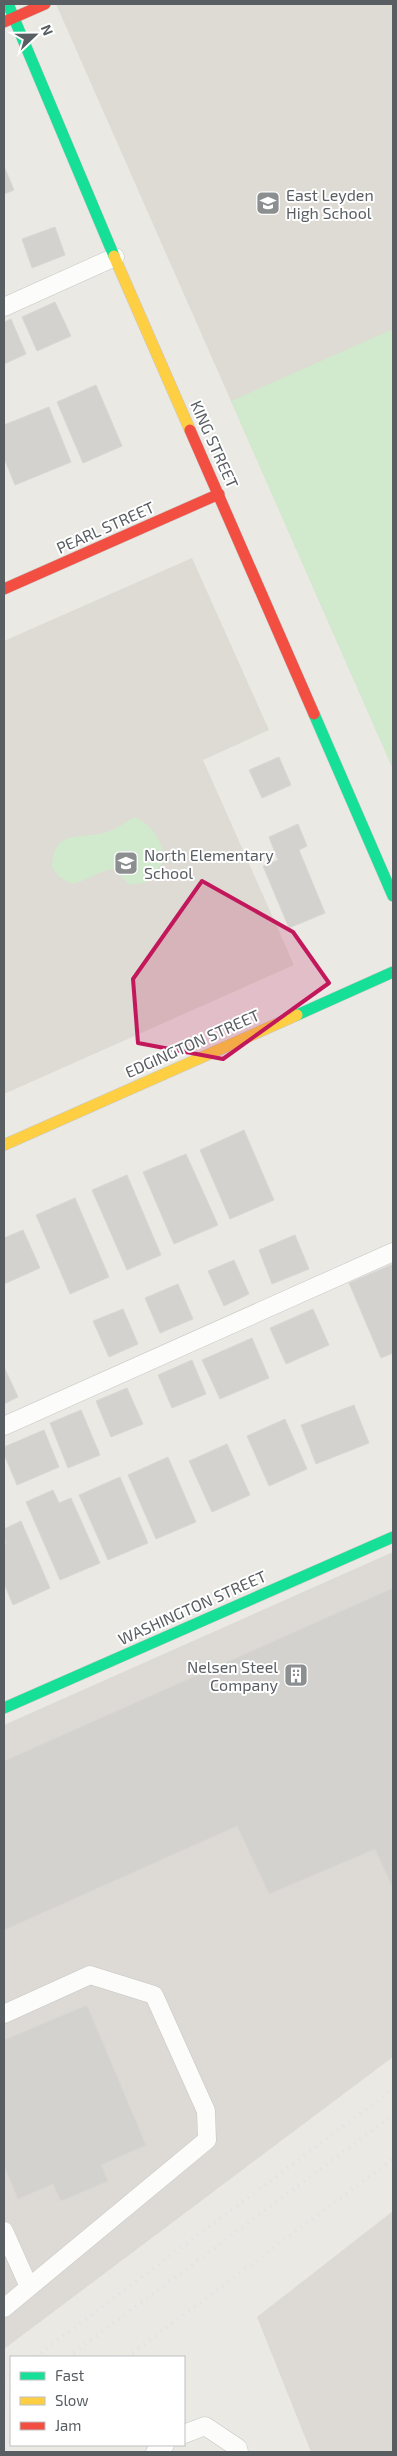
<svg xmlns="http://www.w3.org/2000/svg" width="397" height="2456" viewBox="0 0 397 2456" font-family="'Exo 2',sans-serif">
  <rect width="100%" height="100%" fill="#eae9e4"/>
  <g fill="#dddad6">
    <path d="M393,1552v505l-389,292v-624z"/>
    <path d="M393,2211v241h-82l-54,-135z"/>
  </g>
  <g fill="#dddbd3">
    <path d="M56,4h337v765l-162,-368z"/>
    <path d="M192,558l77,172 -66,30 91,205 -290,129v-453z"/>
  </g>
  <g fill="#d1e9cc">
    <path d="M393,329v440l-162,-368z"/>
    <path d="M135,817c19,10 26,22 30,43l-17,22 -18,3 -16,-16c-16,2 -27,12 -42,15l-13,-7 -7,-9c1,-41 29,-28 55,-36 10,-3 19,-11 28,-15z"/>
  </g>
  <g fill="#d4d2cf" stroke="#dad7d3">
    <path d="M4,166l10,24 -10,4z"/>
    <path d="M55,227l10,28 -33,13 -10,-29z"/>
    <path d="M55,302l16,34 -34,15 -15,-34z"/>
    <path d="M11,319l15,35 -22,10v-42z"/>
    <path d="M96,385l26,61 -39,17 -26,-61z"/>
    <path d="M49,407l22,55 -56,23 -11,-27v-33z"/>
    <path d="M279,757l12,28 -29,13 -13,-28z"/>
    <path d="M298,824l9,22 -8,4 26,63 -36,15 -26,-62 15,-6 -9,-23z"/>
    <path d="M244,1130l30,70 -44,19 -30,-69z"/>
    <path d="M186,1154l32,71 -44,19 -31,-72z"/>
    <path d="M127,1175l34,80 -34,15 -35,-80z"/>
    <path d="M75,1198l34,79 -39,17 -34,-79z"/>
    <path d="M23,1230l17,38 -36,16v-46z"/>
    <path d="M295,1235l14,34 -37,15 -13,-34z"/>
    <path d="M234,1260l15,34 -25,12 -16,-35z"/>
    <path d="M393,1264v89l-12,5 -32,-75z"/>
    <path d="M178,1284l15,35 -33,14 -15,-35z"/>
    <path d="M123,1309l15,35 -29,13 -16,-36z"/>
    <path d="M313,1309l16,36 -43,19 -16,-36z"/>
    <path d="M252,1338l17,40 -49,21 -18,-39z"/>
    <path d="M192,1360l14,34 -34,14 -14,-33z"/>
    <path d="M4,1367l14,30 -14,7z"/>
    <path d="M127,1388l16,36 -32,13 -15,-36z"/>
    <path d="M354,1405l15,38 -53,21 -15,-39z"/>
    <path d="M81,1410l19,45 -32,13 -18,-45z"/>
    <path d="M285,1419l22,50 -38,17 -22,-50z"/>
    <path d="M44,1430l15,37 -42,18 -13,-31v-7z"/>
    <path d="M227,1444l23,51 -38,17 -23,-51z"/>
    <path d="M168,1457l28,65 -40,17 -28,-64z"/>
    <path d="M120,1477l28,66 -40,17 -29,-65z"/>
    <path d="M53,1490l6,13 12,-5 29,65 -40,17 -34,-78z"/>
    <path d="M21,1521l29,67 -37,17 -9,-22v-38l2,-1 -2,-15z"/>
    <path d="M393,1588v300l-18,-39 -106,45 -32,-68 -233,104v-169z"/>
    <path d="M87,2005l59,140 -45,20 7,16 -47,20 -8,-17 -35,15 -14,-33v-126z"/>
  </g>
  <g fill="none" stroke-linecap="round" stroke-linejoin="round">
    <g stroke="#c6c6c5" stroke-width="19">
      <g id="lane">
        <path d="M4,307l111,-50"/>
        <path d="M4,1426l389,-174"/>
        <path d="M4,2014l86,-39 64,20 52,116 1,29 -203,168"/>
        <path d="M4,2231l25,56"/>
        <path d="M184,2434l21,-8 33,22 1,4"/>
        <path d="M155,2452l10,-7"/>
      </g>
    </g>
    <g stroke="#c6c7c6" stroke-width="12">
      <g id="fast">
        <path d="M8,4l106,252"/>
        <path d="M314,714l79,182"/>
        <path d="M297,1015l96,-43"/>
        <path d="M4,1708l389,-171"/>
      </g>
    </g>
    <g stroke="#c6c7c6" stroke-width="12">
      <g id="slow">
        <path d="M114,256l76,174"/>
        <path d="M4,1145l293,-130"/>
      </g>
    </g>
    <g stroke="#c6c7c6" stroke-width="12">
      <g id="jam">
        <path d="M4,22l41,-18"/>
        <path d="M190,430l124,284"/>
        <path d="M4,589l215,-95"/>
      </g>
    </g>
    <use href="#lane" stroke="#fcfcfb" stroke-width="18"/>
    <use href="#fast" stroke="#16e098" stroke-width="11"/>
    <use href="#slow" stroke="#ffcf43" stroke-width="11"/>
    <use href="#jam" stroke="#f24e42" stroke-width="11"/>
    <g stroke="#e2e2e2" stroke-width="4" stroke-dasharray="1 6" stroke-linecap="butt">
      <path d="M35,2357l358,-268"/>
      <path d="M68,2357l325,-242"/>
      <path d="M127,2357l266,-198"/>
      <path d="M4,2381l7,-6"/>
      <path d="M4,2405l7,-5"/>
      <path d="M4,2448l7,-6"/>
    </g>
  </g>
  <path fill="#c2185b" fill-opacity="0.2" stroke="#c2185b" stroke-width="4" stroke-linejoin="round" d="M202,881l91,51 36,51 -106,76 -85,-16 -5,-64z"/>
  <defs>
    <g id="school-square" transform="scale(1.25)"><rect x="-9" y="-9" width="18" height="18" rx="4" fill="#8c8f90" stroke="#fff"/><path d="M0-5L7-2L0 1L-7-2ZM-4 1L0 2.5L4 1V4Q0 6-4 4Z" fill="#fff"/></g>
    <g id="building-square" transform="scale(1.25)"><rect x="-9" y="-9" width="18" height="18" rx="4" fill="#8c8f90" stroke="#fff"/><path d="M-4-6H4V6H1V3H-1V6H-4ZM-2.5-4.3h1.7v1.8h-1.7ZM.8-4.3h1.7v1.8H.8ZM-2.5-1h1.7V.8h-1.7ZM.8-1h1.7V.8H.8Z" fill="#fff"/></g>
  </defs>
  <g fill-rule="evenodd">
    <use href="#school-square" x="268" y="203"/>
    <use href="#school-square" x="126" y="863"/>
    <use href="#building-square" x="296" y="1675"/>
  </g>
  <g text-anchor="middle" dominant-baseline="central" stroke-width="4" stroke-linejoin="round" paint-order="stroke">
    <g font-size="16" fill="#595e63" stroke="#fff" text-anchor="start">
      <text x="286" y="194">East Leyden<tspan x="286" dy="18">High School</tspan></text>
      <text x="144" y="854">North Elementary<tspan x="144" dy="18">School</tspan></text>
      <text x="278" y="1666" text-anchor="end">Nelsen Steel<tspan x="278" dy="18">Company</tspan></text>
    </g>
    <g font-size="16" fill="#595e63" stroke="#fff">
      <text transform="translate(215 444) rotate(66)">KING STREET</text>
      <text transform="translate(105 527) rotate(-24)">PEARL STREET</text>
      <text transform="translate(192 1043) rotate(-24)">EDGINGTON STREET</text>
      <text transform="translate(192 1607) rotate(-24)">WASHINGTON STREET</text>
    </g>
  </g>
  <rect width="397" height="2456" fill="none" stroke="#595e63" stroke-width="10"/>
  <rect x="10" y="2356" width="175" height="90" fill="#ffffff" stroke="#bdbfc1"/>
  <rect x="20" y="2372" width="25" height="8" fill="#16e098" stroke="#bdbfc1"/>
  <text x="55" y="2381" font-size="15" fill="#595e63">Fast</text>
  <rect x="20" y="2397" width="25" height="8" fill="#ffcf43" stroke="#bdbfc1"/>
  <text x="55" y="2406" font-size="15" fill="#595e63">Slow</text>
  <rect x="20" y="2422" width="25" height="8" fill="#f24e42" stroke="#bdbfc1"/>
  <text x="55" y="2431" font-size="15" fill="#595e63">Jam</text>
  <g transform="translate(35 35) rotate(68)" stroke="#ffffff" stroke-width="4" paint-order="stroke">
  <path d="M0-4L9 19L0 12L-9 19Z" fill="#595e63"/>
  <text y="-8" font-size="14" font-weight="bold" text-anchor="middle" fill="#595e63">N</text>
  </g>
</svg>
